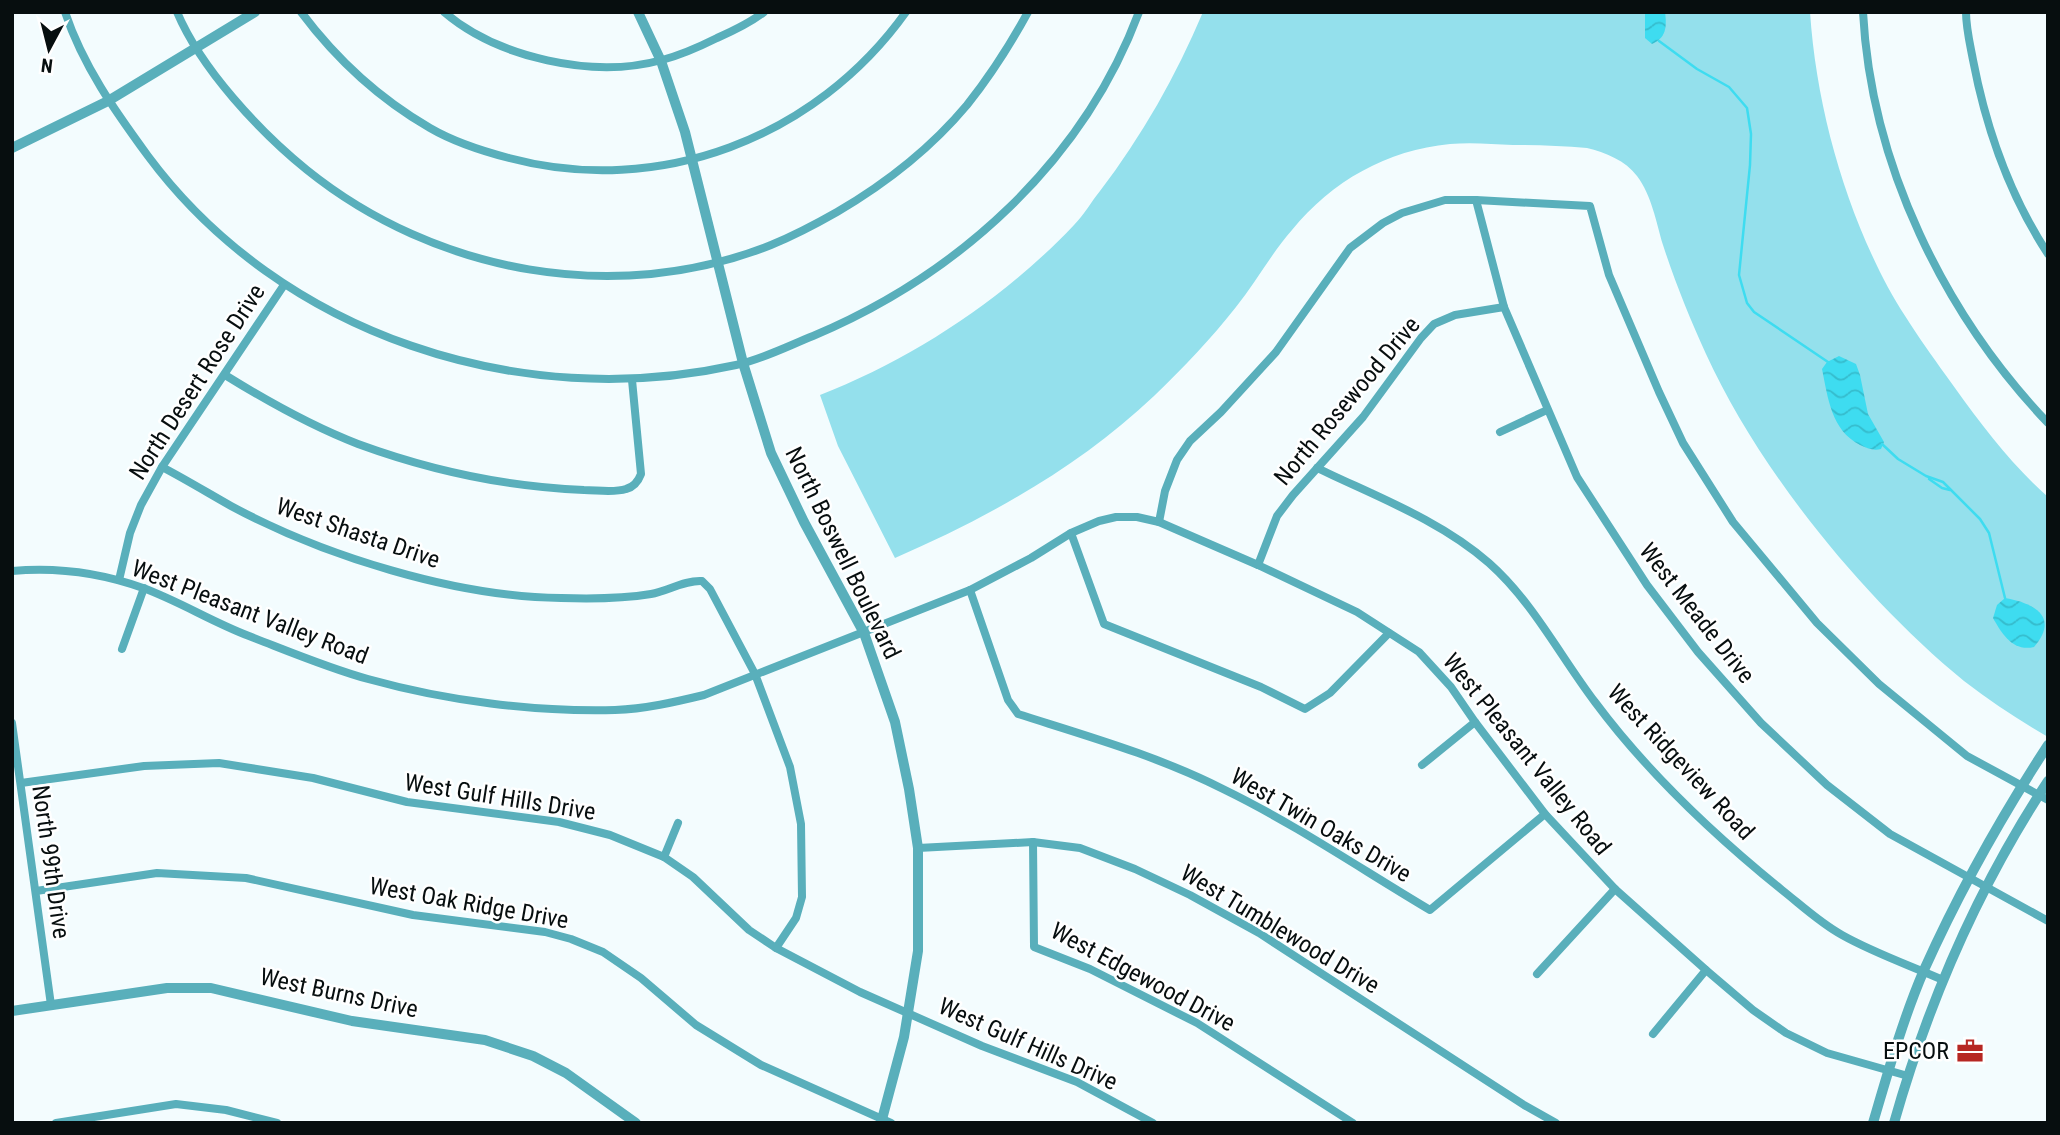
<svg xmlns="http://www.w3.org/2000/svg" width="2060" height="1135" viewBox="0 0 2060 1135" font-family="'Roboto Condensed',sans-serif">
  <defs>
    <pattern id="water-waves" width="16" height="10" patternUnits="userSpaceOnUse" patternTransform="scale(1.75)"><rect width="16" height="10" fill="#3edcf0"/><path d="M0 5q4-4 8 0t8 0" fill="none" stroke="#35bccd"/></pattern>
  </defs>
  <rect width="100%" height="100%" fill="#f3fcfe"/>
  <path fill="#94e0ec" d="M1203,12h607c6,89 31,181 70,260 19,39 50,81 75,116 28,39 57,77 93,109v240c-29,-17 -57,-35 -84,-56 -100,-82 -204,-209 -258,-327 -16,-35 -31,-72 -43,-109 -7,-23 -11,-49 -26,-69 -11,-15 -32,-24 -50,-28 -24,-2 -49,-3 -74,-3 -21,-1 -42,-3 -63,-1 -63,6 -118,37 -158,86 -21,24 -36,52 -56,77 -25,32 -53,61 -82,89 -75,71 -165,121 -259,162l-57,-112 -18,-51c93,-36 185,-97 254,-170 10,-10 17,-23 26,-34 42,-55 76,-115 103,-179z"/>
  <g fill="url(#water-waves)">
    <path d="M1645,12h20c2,15 1,26 -13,32l-7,-6z"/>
    <path d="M1839,356l17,8 4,11 8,39 16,28 -3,7c-8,2 -14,-1 -21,-4 -29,-15 -32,-47 -38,-76l5,-7z"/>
    <path d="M2005,598c29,5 55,19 29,49 -21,5 -32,-13 -41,-29l4,-13z"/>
  </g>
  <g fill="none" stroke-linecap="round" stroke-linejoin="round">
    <g stroke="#3edcf0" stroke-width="2.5">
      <path d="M1659,41l38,28 32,18 18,21 4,26 -1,31 -11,110 8,28 7,9 74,50"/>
      <path d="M1882,444l16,15 28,17 17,6 37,37 9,14 16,65"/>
      <path d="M1929,479l13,9 8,2"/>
    </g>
    <g stroke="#59afbb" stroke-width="8">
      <path d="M65,12c18,54 50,99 83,144 133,179 372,257 588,209 27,-6 52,-19 77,-29 145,-61 270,-174 326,-324"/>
      <path d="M177,12c24,57 83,120 130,158 128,103 309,137 464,75 22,-9 45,-21 66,-33 48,-28 94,-64 130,-107 23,-29 43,-60 61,-93"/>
      <path d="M301,12c36,48 77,86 129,116 24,14 52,23 79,30 150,40 307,-20 397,-146"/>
      <path d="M444,12c54,46 149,67 218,48 19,-5 37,-13 55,-22 16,-7 33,-15 47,-26"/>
      <path d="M1863,12c8,152 81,302 185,411"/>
      <path d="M1966,12c0,16 4,32 7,48 13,68 37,136 75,194"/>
      <path d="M1476,200l28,107 73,170 70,108 51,67 63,71 66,62 63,49 158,87"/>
      <path d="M225,375c42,26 86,51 133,69 71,26 150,43 226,46 13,0 30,3 42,-1 8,-2 12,-7 15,-15l-9,-94"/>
      <path d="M1500,432l47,-22"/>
      <path d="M162,467c23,12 46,26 69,39 93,50 225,91 330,92 30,1 60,1 90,-4 17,-3 33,-14 51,-13l8,8 45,85 35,93 11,57 1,73 -6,21 -20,30"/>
      <path d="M1317,468c58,28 123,52 172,95 44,39 71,93 106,139 52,70 119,133 187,188 19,15 38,33 60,45 32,18 67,30 101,45"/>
      <path d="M1159,522l6,-31 12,-31 13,-19 31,-29 55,-60 74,-104 33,-25 19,-10 43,-13h31l114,6 19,69 50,117 24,51 50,79 84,101 62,61 88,72 81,44"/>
      <path d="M1071,533l33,91 157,63 44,22 25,-16 59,-60"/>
      <path d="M1258,565l19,-49 16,-21 70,-78 58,-79 13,-14 21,-9 49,-8"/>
      <path d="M12,571c44,-4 89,2 131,17 36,13 69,34 106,48 39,15 79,32 119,43 79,22 166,33 247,31 30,-1 60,-8 89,-15l266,-105 61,-32 40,-25 28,-12 17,-4h21l22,5 99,43 99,47 62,40 32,35 24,35 70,92 70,75 91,81 47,40 33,23 41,20 81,23"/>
      <path d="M119,580l11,-47 11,-28 21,-38 122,-182"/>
      <path d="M970,590l38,110 10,14c69,22 140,42 205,75 72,35 138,80 207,121l115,-96"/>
      <path d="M122,649l22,-61"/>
      <path d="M12,723l39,282"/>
      <path d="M1422,765l53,-43"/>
      <path d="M21,783l123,-17 75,-3 94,15 94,24 152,20 51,13 54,22 29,20 56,53 27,18 84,44 122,54 95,36 76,41"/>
      <path d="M1033,842l1,105 56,22 107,54 156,100"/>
      <path d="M918,848l115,-6 47,6 55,21 55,26 69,38 265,172 32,18"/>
      <path d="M664,857l14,-34"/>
      <path d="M36,891l121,-18 89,5 167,37 132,17 26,7 32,13 38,26 55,47 65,40 130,58"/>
      <path d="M1537,974l78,-85"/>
      <path d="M1653,1034l53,-64"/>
      <path d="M56,1123l120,-19 50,6 51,13"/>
    </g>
    <g stroke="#59afbb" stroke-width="10">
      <path d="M638,12l23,49 24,71 58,231 28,90 33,69 60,111 31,89 14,67 9,59v103l-14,86 -23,86"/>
      <path d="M12,148l96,-47 147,-89"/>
      <path d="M12,1011l155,-23h44l141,33 133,19 48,16 33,17 70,50"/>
      <path d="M1873,1123c15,-51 30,-104 51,-153 35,-78 77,-153 124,-225"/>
      <path d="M1894,1123c34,-120 85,-237 154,-342"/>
    </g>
  </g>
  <defs>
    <g id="office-bare" transform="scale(2.1)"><path d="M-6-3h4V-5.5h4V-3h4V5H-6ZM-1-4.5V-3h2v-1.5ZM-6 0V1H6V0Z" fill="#b62723" stroke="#fff" stroke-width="2.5" paint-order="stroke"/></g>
  </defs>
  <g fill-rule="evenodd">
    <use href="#office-bare" x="1970" y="1051"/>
  </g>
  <g text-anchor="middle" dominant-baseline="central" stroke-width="5" stroke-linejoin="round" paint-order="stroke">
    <g font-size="24" fill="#070e0f" stroke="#fff">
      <text transform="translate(197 382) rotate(-57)">North Desert Rose Drive</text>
      <text transform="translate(1347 401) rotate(-50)">North Rosewood Drive</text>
      <text transform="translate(358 533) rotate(19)">West Shasta Drive</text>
      <text transform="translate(843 553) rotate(64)">North Boswell Boulevard</text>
      <text transform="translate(250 612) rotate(21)">West Pleasant Valley Road</text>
      <text transform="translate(1697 613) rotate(52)">West Meade Drive</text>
      <text transform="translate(1527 754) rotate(51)">West Pleasant Valley Road</text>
      <text transform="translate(1681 762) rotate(47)">West Ridgeview Road</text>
      <text transform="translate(500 797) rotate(9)">West Gulf Hills Drive</text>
      <text transform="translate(1321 825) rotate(30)">West Twin Oaks Drive</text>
      <text transform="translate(51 862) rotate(82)">North 99th Drive</text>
      <text transform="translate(469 903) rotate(10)">West Oak Ridge Drive</text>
      <text transform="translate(1280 929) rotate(31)">West Tumblewood Drive</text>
      <text transform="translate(1143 977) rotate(28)">West Edgewood Drive</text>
      <text transform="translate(339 993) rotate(12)">West Burns Drive</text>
      <text transform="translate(1028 1044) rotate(24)">West Gulf Hills Drive</text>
    </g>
    <g font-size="24" fill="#070e0f" stroke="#fff" text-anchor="end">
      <text x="1949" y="1051">EPCOR</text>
    </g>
  </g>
  <rect width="2060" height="1135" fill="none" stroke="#070e0f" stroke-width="28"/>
  <g transform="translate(49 49) rotate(187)" stroke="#ffffff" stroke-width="5" paint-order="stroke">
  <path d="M0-5L12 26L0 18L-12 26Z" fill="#070e0f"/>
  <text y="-10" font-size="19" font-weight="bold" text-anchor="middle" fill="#070e0f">N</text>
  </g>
</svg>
